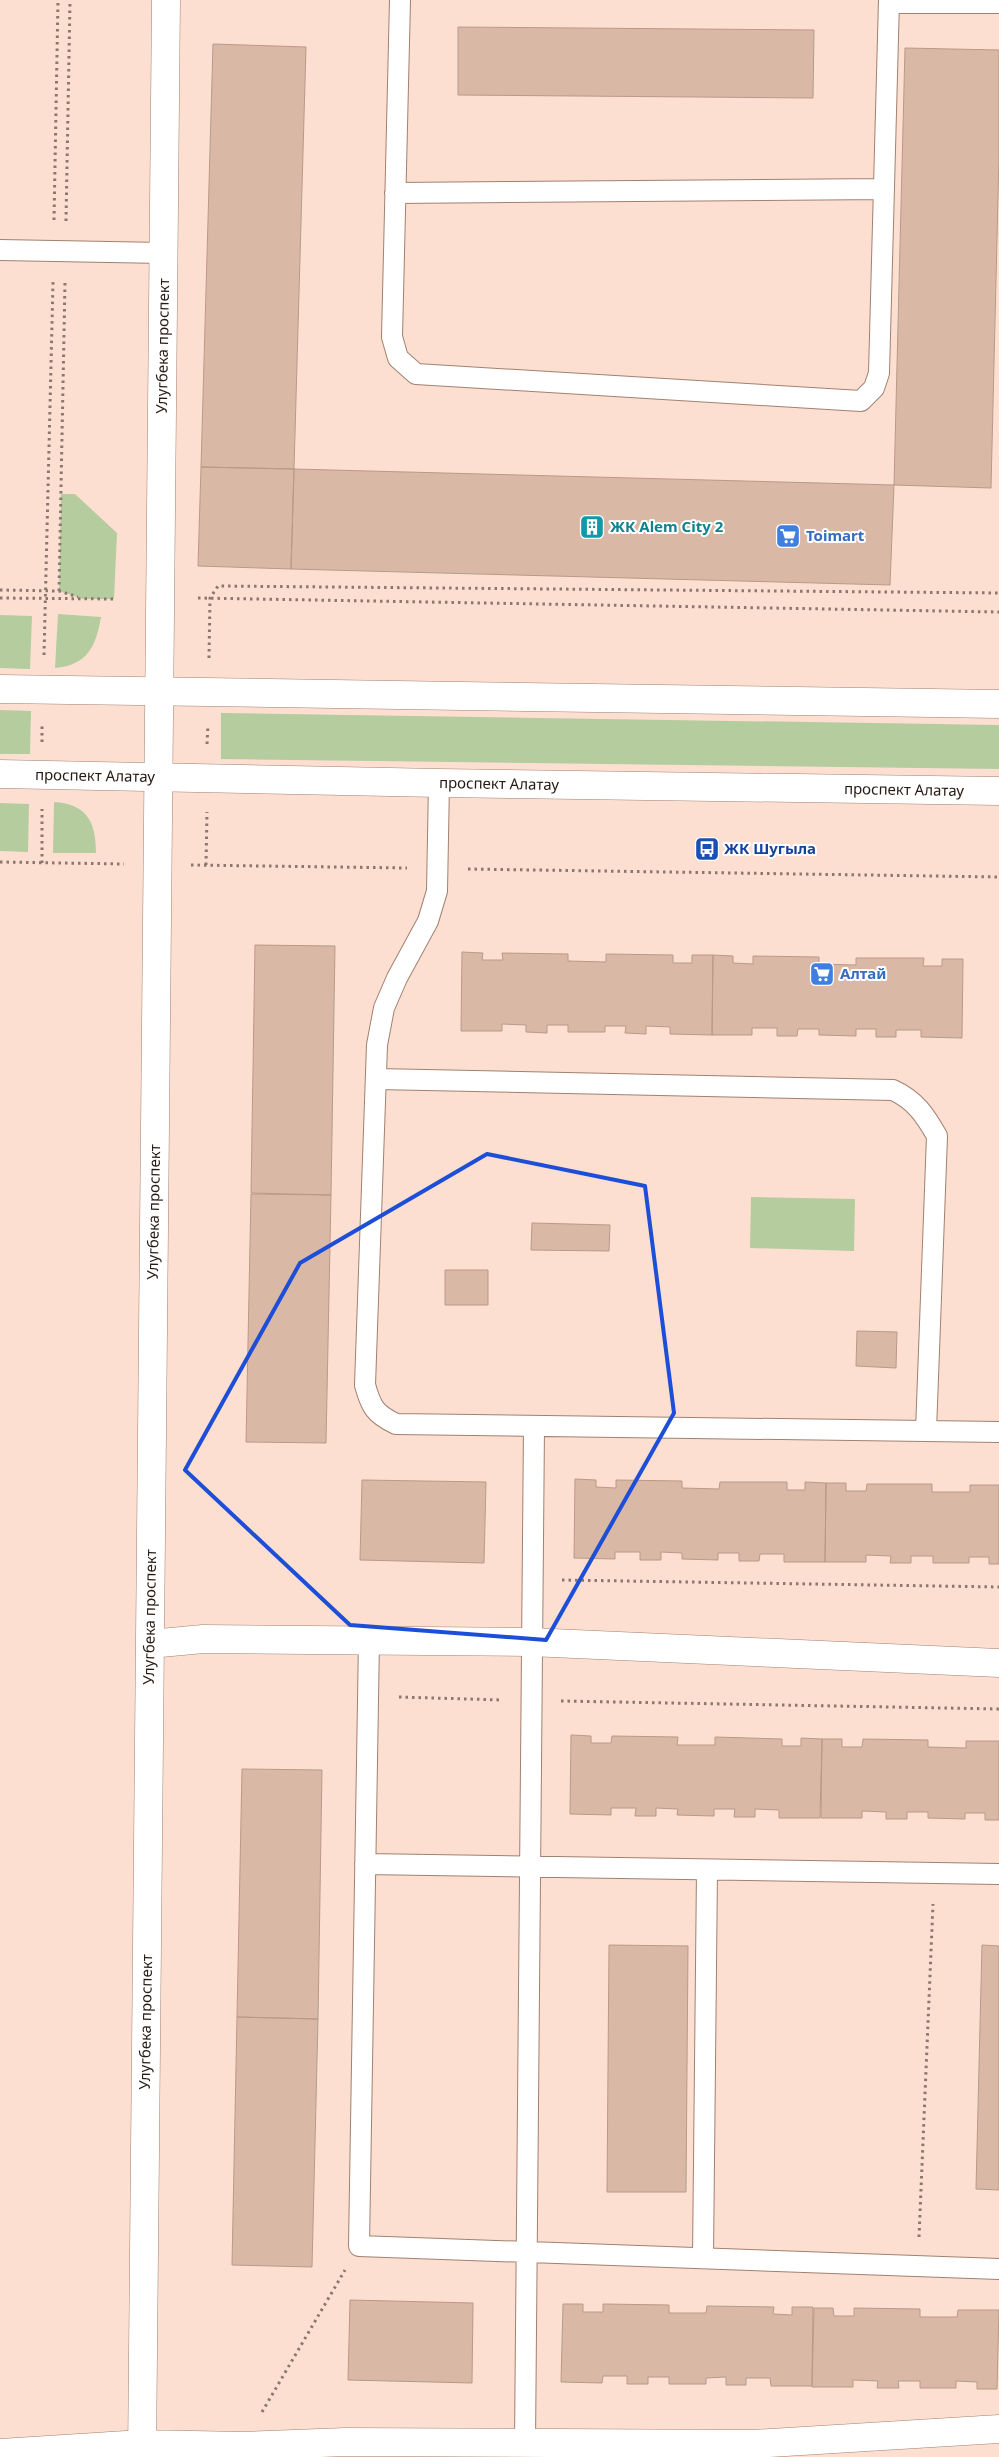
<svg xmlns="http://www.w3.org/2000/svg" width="999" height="2457" font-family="'Noto Sans',sans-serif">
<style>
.green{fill:#b5cc9e}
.building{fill:#dab8a6;stroke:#ba9988}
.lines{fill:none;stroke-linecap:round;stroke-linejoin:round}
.service-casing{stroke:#a18170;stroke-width:22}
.minor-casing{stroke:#a18170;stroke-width:29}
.secondary-casing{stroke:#a18170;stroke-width:29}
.path{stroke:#8b776d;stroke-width:3;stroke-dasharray:2.5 4;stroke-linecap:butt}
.service{stroke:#fff;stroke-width:20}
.minor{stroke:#fff;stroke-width:28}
.secondary{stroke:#fff;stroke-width:28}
.marked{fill:none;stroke:#1d4ed8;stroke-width:4;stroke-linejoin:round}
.labels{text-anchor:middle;stroke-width:4;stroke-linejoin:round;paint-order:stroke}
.street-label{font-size:15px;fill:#261a14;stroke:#fff}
.culture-label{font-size:15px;font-weight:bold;fill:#0d838f;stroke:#fff;text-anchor:start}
.shop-label{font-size:15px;font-weight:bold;fill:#366cbe;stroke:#fff;text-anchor:start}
.transit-label{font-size:15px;font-weight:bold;fill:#164399;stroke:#fff;text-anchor:start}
</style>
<rect width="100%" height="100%" fill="#fcdfd1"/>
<path class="green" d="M 61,494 L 75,494 L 117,533 L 114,599 L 83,599 L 59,591 Z
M 58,614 L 101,617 C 96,646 88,665 55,668 Z
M 0,615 L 32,616 L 30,669 L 0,668 Z
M 0,710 L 31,711 L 30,754 L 0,754 Z
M 221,713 L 999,725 L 999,769 L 221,759 Z
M 54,802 C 87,804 96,822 96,853 L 53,853 Z
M 0,803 L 29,804 L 28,852 L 0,851 Z
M 751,1197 L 855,1199 L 854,1251 L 750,1248 Z"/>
<path class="building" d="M 458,27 L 814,30 L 813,98 L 458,95 Z
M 213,44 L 306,47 L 294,469 L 201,467 Z
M 905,48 L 999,50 L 999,155 L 991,488 L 894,485 Z
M 201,467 L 294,469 L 291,569 L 198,566 Z
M 294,469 L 894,485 L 890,585 L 291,569 Z
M 255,945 L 335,946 L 331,1195 L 251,1193 Z
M 462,952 L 483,953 L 482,960 L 503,960 L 502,953 L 568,954 L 568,961 L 606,962 L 606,954 L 673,955 L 673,963 L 692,963 L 692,955 L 713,955 L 712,1035 L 670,1034 L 670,1027 L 646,1026 L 646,1034 L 625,1033 L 626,1026 L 605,1026 L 605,1032 L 568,1032 L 568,1025 L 547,1025 L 547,1033 L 526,1032 L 526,1025 L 502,1024 L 502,1031 L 461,1031 Z
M 713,955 L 733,956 L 733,963 L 753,964 L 753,956 L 819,957 L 819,964 L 856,965 L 856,958 L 924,958 L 923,966 L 942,966 L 942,959 L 963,959 L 962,1038 L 921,1037 L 921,1030 L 896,1030 L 896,1037 L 876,1037 L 876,1029 L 856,1029 L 856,1036 L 819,1035 L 819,1029 L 798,1029 L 797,1036 L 777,1036 L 777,1028 L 752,1028 L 752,1035 L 712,1035 Z
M 251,1194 L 331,1195 L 326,1443 L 246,1442 Z
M 532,1223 L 610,1225 L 609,1251 L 531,1250 Z
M 445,1270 L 488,1270 L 488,1305 L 445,1305 Z
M 857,1331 L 897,1332 L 896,1368 L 856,1366 Z
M 575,1479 L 596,1480 L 596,1487 L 616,1488 L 616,1480 L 682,1481 L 682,1488 L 719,1489 L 720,1482 L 787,1482 L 787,1490 L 805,1490 L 805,1482 L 826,1483 L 825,1562 L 784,1562 L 784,1554 L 760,1554 L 759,1561 L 739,1561 L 739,1553 L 718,1553 L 718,1560 L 682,1559 L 682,1553 L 661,1552 L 661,1560 L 640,1560 L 640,1552 L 615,1552 L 615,1559 L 574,1558 Z
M 362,1480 L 486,1482 L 484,1563 L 360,1560 Z
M 826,1483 L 846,1483 L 846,1491 L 866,1491 L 867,1484 L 932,1484 L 932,1492 L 970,1492 L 970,1485 L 999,1485 L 999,1564 L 989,1564 L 989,1557 L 969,1557 L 969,1563 L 933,1563 L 933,1556 L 911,1556 L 911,1563 L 890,1563 L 891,1556 L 866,1555 L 866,1562 L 825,1562 Z
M 571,1735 L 591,1736 L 591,1743 L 611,1743 L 612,1736 L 678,1737 L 677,1745 L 715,1745 L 715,1737 L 782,1739 L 782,1746 L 801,1746 L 801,1738 L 822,1739 L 820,1818 L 779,1818 L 779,1810 L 755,1809 L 755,1817 L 734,1817 L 735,1809 L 714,1809 L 714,1816 L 677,1815 L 678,1809 L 656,1808 L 656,1816 L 635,1816 L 636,1808 L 611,1808 L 611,1815 L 570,1814 Z
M 822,1739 L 842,1739 L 842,1747 L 862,1747 L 863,1739 L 928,1740 L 928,1747 L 966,1748 L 966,1741 L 999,1741 L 999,1820 L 985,1820 L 985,1813 L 965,1813 L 965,1819 L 928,1818 L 928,1812 L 907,1812 L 907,1819 L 886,1819 L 886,1812 L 862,1811 L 862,1818 L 821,1818 Z
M 242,1769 L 322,1770 L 318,2019 L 237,2017 Z
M 609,1945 L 688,1946 L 686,2192 L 607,2192 Z
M 982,1945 L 999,1946 L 999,2190 L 976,2189 Z
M 237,2017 L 318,2019 L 312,2267 L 232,2265 Z
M 350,2300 L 473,2303 L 472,2383 L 348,2380 Z
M 563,2304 L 583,2304 L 583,2312 L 603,2312 L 603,2304 L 669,2305 L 669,2313 L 706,2313 L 707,2306 L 774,2307 L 773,2314 L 792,2315 L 792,2307 L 813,2307 L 812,2386 L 771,2386 L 770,2378 L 746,2378 L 746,2385 L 726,2385 L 726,2377 L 706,2378 L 706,2384 L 669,2384 L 669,2377 L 648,2377 L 648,2384 L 627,2384 L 627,2376 L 603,2376 L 602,2383 L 561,2382 Z
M 814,2308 L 833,2308 L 834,2316 L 854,2316 L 854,2308 L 920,2309 L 920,2317 L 957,2317 L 958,2310 L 999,2310 L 997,2389 L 977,2389 L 977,2382 L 956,2381 L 956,2388 L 920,2388 L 920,2381 L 898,2381 L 899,2388 L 877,2388 L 878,2381 L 853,2380 L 853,2387 L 812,2387 Z"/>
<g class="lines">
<defs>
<path id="service" d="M 400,0 L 392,337 L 398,358 L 416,374 L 861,401 L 874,388 L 879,373 L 889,0
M 889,3 L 999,3
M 395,193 L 883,189
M 0,250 L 164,253
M 439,783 L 437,891 L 428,921 L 397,978 L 384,1008 L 377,1045 L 365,1385 C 371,1407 375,1414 396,1424 L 999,1432
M 377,1079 L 893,1090 C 915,1100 925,1115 937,1136 L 926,1431
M 369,1640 L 359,2246 L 999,2269
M 365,1864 L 999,1874
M 703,2258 L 707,1870
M 525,2443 L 534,1426"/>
<path id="minor" d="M 150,1644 L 203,1639 L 530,1642 L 999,1663
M 0,2453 L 142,2444 L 243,2446 L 346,2442 L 753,2444 L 999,2429
M 142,2457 L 166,0"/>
<path id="secondary" d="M 0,689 L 999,704
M 0,774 L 439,783 L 999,791"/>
</defs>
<use href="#service" class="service-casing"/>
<use href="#minor" class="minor-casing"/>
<use href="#secondary" class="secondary-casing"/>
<path class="path" d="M 54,220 L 58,0
M 66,221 L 70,0
M 0,590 L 59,591 L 78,597
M 59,591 L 65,282
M 0,598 L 114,599
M 198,598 L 999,612
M 44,655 L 53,282
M 209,658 L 210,598 L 218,586 L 999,593
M 42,742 L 42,723
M 207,744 L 208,725
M 0,862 L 124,864
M 42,863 L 42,809
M 191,865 L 407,868
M 206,865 L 207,812
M 468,869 L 999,877
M 562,1580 L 999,1587
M 399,1697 L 502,1700
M 561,1701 L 999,1709
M 919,2237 L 933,1904
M 262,2412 L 345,2270"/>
<use href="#service" class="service"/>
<use href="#minor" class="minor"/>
<use href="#secondary" class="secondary"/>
</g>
<path class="marked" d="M 487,1154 L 645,1186 L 674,1413 L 546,1640 L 350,1625 L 185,1470 L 300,1263 Z"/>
<defs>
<symbol id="building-square" viewBox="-11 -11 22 22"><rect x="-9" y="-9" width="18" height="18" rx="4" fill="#0f9aa8" stroke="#fff"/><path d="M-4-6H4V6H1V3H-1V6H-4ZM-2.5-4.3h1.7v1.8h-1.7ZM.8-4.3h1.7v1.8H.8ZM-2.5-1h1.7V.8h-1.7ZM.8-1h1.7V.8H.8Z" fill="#fff"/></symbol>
<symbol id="supermarket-square" viewBox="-11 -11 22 22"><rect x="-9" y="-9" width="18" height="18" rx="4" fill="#3f7fe0" stroke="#fff"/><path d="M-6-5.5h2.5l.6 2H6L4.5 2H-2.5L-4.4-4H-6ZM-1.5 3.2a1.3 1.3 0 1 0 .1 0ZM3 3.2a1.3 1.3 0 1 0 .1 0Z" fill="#fff"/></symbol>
<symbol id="bus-square" viewBox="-11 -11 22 22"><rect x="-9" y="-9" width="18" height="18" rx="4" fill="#1a4fb4" stroke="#fff"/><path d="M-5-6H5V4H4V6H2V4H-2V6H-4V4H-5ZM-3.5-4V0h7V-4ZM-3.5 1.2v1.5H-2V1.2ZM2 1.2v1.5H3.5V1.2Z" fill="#fff"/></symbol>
</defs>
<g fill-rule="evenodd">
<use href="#building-square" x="578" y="513" width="28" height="28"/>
<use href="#supermarket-square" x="774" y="522" width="28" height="28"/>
<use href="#bus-square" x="693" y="835" width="28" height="28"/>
<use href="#supermarket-square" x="808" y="960" width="28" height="28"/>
</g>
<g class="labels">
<g class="street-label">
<text transform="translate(163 346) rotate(-89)" y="5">Улугбека проспект</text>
<text transform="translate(95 776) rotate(1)" y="5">проспект Алатау</text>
<text transform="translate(499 784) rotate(1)" y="5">проспект Алатау</text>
<text transform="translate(904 790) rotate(1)" y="5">проспект Алатау</text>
<text transform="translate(154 1212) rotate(-89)" y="5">Улугбека проспект</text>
<text transform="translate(150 1617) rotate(-89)" y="5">Улугбека проспект</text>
<text transform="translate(146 2022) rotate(-89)" y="5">Улугбека проспект</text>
</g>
<g class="culture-label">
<text x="610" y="532">ЖК Alem City 2</text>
</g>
<g class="shop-label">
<text x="806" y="541">Toimart</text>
<text x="840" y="979">Алтай</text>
</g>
<g class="transit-label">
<text x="724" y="854">ЖК Шугыла</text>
</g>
</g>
</svg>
